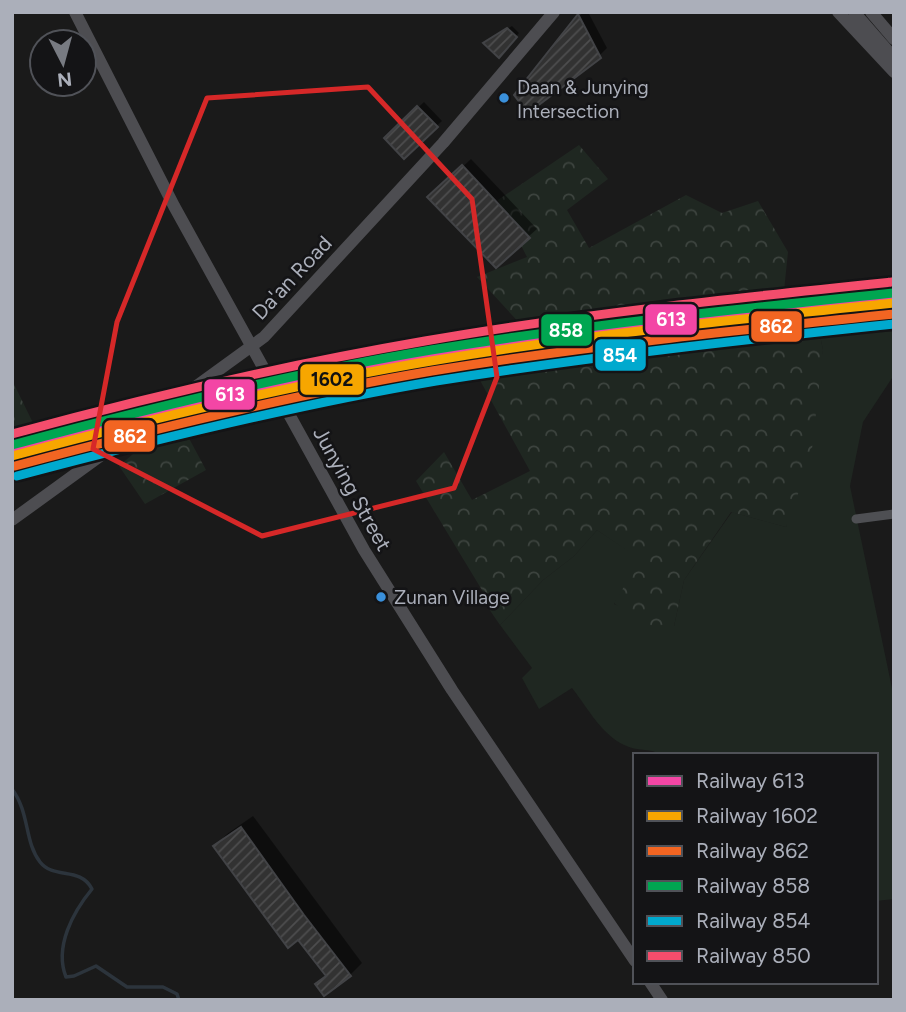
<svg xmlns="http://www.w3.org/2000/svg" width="906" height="1012" font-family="Figtree,sans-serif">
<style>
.grass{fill:#1f2721}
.forest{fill:url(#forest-crowns)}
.shadow{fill:#0007}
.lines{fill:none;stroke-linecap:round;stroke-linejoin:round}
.stream{stroke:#2c343c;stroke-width:3.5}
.building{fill:url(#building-hatch);stroke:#424346;stroke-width:2}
.street{stroke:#4e4f53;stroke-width:9}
.secondary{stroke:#4d4d51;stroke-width:12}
.rail-1-casing{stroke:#141416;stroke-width:14}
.rail-2-casing{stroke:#141416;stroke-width:14}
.rail-3-casing{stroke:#141416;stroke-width:14}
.rail-4-casing{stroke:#141416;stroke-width:14}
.rail-5-casing{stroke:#141416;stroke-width:14}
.rail-6-casing{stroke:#141416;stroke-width:14}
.rail-1{stroke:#f346a5;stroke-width:9}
.rail-2{stroke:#f7a600;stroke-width:9}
.rail-3{stroke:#f26522;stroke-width:9}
.rail-4{stroke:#00a651;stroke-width:9}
.rail-5{stroke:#00a9ce;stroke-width:9}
.rail-6{stroke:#f44d6c;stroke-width:9}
.marked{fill:none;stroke:#d62828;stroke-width:5;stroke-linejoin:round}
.bus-dot{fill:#3a90db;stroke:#141416;stroke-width:2.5}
.labels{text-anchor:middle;stroke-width:5;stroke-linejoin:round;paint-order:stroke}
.bus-label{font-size:19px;fill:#abafba;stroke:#141416;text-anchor:start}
.street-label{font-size:21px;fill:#abafba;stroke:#141416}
.line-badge{stroke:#141416;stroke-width:2.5}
.badge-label{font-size:19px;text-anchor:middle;font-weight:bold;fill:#fff}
.pale-badge-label{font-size:19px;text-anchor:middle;font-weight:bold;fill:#111}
</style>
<defs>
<pattern id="forest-crowns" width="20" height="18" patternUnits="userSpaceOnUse" patternTransform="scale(1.75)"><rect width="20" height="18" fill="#1f2721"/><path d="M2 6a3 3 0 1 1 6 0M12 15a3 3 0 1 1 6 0" fill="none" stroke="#3d443f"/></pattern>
<pattern id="building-hatch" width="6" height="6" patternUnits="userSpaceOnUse" patternTransform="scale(1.75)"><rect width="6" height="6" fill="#323232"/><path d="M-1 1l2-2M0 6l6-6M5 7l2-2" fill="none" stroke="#4d4d4e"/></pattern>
</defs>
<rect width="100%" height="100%" fill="#1a1a1a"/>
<path class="grass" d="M 894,331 L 894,375 L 863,422 L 850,486 L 894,698 L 894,899 L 876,901 L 876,755 L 661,755 C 651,748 639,751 629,747 C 603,738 588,708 572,688 L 539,709 L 522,678 L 532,668 L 500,625 L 543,580 L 574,556 L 597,530 L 629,551 L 634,572 L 614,604 L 674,626 L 684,580 L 732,512 L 786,527 L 823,350 L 820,336 Z"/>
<path class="forest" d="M 579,145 L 608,179 L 567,210 L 589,248 L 686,195 L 722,213 L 758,201 L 788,252 L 783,300 L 524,328 L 477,277 L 527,257 L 498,200 Z
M 894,293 L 894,320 L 679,338 L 402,379 L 410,353 L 554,328 Z
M 820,336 L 823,350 L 811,458 L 786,527 L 731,512 L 684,580 L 674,626 L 651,632 L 614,603 L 633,572 L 628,551 L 597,530 L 574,556 L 543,580 L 500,625 L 487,606 L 488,600 L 416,481 L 444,452 L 472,500 L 530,471 L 476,373 L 729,339 Z
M 252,378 L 274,407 L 233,415 L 216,394 Z
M 12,380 L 34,425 L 12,431 Z
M 128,417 C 95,449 55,454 12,467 L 12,447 Z
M 184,429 L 206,470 L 145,504 L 119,466 L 153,437 Z"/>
<path class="shadow" d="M 583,12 L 588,12 L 607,48 L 599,56 L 516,95 Z
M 512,26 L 519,33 L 499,56 L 489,40 Z
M 424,102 L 442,121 L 404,157 L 386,138 Z
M 471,159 L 537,229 L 496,265 L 430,197 Z
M 253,816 L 362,963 L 350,975 L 317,984 L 327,975 L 299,937 L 215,846 L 227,834 Z"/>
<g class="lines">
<path class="stream" d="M 12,789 C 30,813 24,841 40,862 C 54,880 80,866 92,889 C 73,912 54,947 66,977 L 74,976 L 96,966 L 127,987 L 163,987 L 177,994 L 179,1000"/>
</g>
<path class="building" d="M 578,14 L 601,58 L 528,113 L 514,95 Z
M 507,28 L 517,37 L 499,58 L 483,43 Z
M 417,106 L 438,127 L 404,159 L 384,138 Z
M 462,165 L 530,238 L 496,268 L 427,197 Z
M 241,827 L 304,915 L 351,976 L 324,996 L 315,984 L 326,976 L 298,940 L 288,948 L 213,846 Z"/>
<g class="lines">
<path class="street" d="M 856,519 L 894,514"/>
<path class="secondary" d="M 75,12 L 174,206 L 364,550 L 452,690 L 635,961
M 838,12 L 894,72
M 854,12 L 894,58
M 871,12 L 894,39
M 12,520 L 264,337 L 443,143 L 554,12
M 650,982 L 662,1000"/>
<defs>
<path id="rail-1" d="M 12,448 C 167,406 325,371 483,345 C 619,323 757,310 894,297"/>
<path id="rail-2" d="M 12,456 C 150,419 290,385 431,361 C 584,335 739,319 894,303"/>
<path id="rail-3" d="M 15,466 C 153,429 291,395 432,371 C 585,346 740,330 894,314"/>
<path id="rail-4" d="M 12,445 C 150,408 289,374 431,350 C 584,325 738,309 893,293"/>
<path id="rail-5" d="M 17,476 C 156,439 295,405 436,381 C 588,357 741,340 894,324"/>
<path id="rail-6" d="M 12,434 C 148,397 286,365 425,341 C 579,314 736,298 892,282"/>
</defs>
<use href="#rail-1" class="rail-1-casing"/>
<use href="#rail-2" class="rail-2-casing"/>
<use href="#rail-3" class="rail-3-casing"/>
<use href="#rail-4" class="rail-4-casing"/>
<use href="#rail-5" class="rail-5-casing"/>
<use href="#rail-6" class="rail-6-casing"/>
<use href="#rail-1" class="rail-1"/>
<use href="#rail-2" class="rail-2"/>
<use href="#rail-3" class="rail-3"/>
<use href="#rail-4" class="rail-4"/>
<use href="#rail-5" class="rail-5"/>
<use href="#rail-6" class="rail-6"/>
</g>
<path class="marked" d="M 368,87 L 472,199 L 497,377 L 454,488 L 262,536 L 93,449 L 117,322 L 207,98 Z"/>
<g class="bus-dot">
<circle cx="504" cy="98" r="6"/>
<circle cx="381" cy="597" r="6"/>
</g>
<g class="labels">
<g class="bus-label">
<text x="517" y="94">Daan &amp; Junying<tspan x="517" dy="24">Intersection</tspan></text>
<text x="394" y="604">Zunan Village</text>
</g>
<g class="street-label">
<text transform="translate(292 278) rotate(-47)" y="7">Da'an Road</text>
<text transform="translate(352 489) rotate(61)" y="7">Junying Street</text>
</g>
</g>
<g class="line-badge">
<rect x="644" y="303" width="54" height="33" rx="7" fill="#f346a5"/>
<rect x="750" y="310" width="53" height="33" rx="7" fill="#f26522"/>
<rect x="540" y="313" width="53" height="34" rx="7" fill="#00a651"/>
<rect x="594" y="338" width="53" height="34" rx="7" fill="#00a9ce"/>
<rect x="299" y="363" width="66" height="33" rx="7" fill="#f7a600"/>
<rect x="203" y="378" width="53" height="33" rx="7" fill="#f346a5"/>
<rect x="103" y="419" width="53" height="34" rx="7" fill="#f26522"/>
</g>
<g class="badge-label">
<text x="671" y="326">613</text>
<text x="776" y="333">862</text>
<text x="566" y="337">858</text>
<text x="620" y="362">854</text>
<text x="230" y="401">613</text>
<text x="130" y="443">862</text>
</g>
<g class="pale-badge-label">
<text x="332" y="386">1602</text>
</g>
<rect width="906" height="1012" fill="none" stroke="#abafba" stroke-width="28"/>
<rect x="633" y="753" width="245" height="231" fill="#141416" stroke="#505258" stroke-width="2"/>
<rect x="647" y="776" width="35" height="10" fill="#f346a5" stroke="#505258" stroke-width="2"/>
<text x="696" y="788" font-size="21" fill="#abafba">Railway 613</text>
<rect x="647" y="811" width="35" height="10" fill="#f7a600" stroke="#505258" stroke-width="2"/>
<text x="696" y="823" font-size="21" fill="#abafba">Railway 1602</text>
<rect x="647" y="846" width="35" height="10" fill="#f26522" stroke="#505258" stroke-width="2"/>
<text x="696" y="858" font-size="21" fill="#abafba">Railway 862</text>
<rect x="647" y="881" width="35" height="10" fill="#00a651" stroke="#505258" stroke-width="2"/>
<text x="696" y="893" font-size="21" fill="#abafba">Railway 858</text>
<rect x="647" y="916" width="35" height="10" fill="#00a9ce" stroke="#505258" stroke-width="2"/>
<text x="696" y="928" font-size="21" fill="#abafba">Railway 854</text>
<rect x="647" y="951" width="35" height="10" fill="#f44d6c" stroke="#505258" stroke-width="2"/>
<text x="696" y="963" font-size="21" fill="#abafba">Railway 850</text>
<g transform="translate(63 63) rotate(174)"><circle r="33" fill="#141416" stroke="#505258" stroke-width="2"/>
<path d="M0-5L12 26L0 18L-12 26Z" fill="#787b82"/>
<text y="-10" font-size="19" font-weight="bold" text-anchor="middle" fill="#abafba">N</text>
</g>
</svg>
